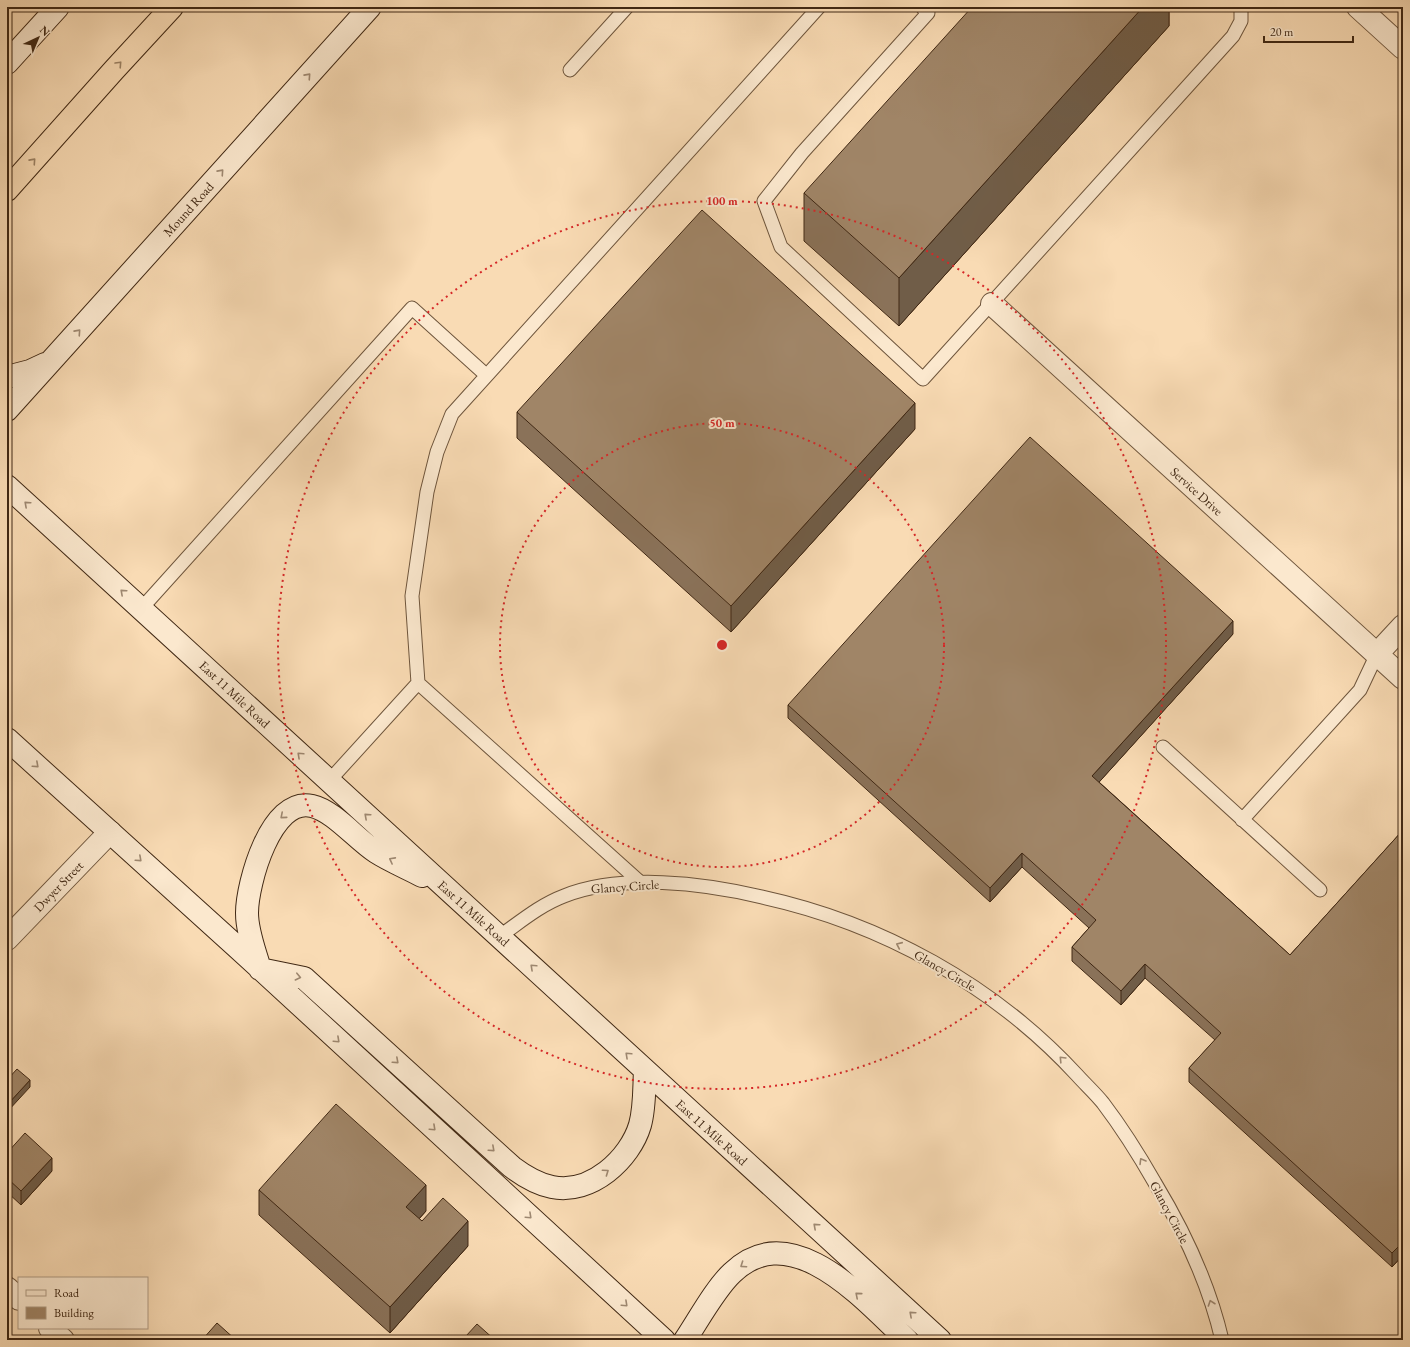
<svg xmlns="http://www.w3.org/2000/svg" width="1410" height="1347" font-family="'EB Garamond',serif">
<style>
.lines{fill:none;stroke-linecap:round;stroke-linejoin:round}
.service-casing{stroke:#6e553c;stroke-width:15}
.minor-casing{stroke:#6e553c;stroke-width:24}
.secondary-casing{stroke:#402814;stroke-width:24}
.motorway-casing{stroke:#402814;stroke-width:24}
.service{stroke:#fbe8ce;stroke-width:13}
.minor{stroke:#fbe8ce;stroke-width:22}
.secondary{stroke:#fbe8ce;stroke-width:22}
.motorway{stroke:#f9dbb4;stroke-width:22}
.wall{fill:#8a7259;stroke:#402814}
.shaded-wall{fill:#705d48;stroke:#402814}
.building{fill:#a08567;stroke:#402814}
.oneway{stroke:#9c8264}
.oneway2{stroke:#9e8871}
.ring{fill:none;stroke:#d62828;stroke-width:2;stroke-dasharray:2 4}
.labels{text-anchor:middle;stroke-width:4;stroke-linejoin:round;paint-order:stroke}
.street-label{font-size:13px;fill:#402814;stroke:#fbe8ce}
.centre{fill:#d62828;stroke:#fbe8ce;stroke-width:2}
.ring-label{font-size:12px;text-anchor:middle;font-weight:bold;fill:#d62828;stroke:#fbe8ce;stroke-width:4;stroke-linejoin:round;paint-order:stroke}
</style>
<rect width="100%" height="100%" fill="#f9dbb4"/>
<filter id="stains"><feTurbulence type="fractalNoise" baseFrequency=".005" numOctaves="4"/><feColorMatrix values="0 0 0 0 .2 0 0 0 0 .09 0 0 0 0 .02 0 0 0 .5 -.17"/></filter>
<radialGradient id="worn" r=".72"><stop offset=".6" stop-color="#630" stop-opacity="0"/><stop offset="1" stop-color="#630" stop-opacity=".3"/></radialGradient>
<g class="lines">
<defs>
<path id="service" d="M 922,7 L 928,13 L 802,153 L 764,201 L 781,247 L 923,379 L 1233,36 L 1241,21 L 1241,7
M 570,70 L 627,7
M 141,609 L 412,308 L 486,375
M 1163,747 L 1320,890
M 329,781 L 418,683
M 1242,820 L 1360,690 L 1377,654
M 641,883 L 418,683 L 412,596 L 427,492 L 437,452 L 452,414 L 819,7
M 500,936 C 520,922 540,905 564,896 C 622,873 703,883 762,897 C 881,923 994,985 1077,1075 C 1085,1084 1095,1093 1103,1103 C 1122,1128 1139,1155 1155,1183 C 1184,1231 1209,1284 1222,1340"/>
<path id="minor" d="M 1358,7 L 1403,48
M 992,304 L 1403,678
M 1377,654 L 1403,626
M 7,939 L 110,832
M 7,1288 L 19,1299
M 50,1328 L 63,1340"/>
<path id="secondary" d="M 7,63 L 58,7
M 7,377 L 30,371 L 45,364
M 7,410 L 370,7
M 7,486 L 940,1340
M 7,739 L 238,948 L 664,1340
M 422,876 C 407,868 390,861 376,852 C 356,839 334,811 312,806 C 271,796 247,884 247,913 C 247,932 255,951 260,969 L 304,978 L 512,1167 C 524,1176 537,1184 552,1187 C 591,1195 630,1159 640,1125 C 645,1107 644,1088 645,1070
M 685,1340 C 699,1319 715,1289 732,1273 C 792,1215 865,1301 907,1340"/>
<path id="motorway" d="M 7,190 L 114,70 L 172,7"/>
</defs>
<use href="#service" class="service-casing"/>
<use href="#minor" class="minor-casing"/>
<use href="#secondary" class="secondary-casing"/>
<use href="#motorway" class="motorway-casing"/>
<use href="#service" class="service"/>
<use href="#minor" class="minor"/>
<use href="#secondary" class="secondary"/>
<use href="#motorway" class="motorway"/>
</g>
<path class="wall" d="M 1169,7 L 1169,26 L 899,326 L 804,241 L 804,193 Z
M 517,412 L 915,429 L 731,632 L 517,438 Z
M 1233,634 L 1099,782 L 1290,955 L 1403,830 L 1403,1255 L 1392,1267 L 1189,1082 L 1189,1068 L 1215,1040 L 1145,978 L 1121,1005 L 1072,961 L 1072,947 L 1089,928 L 1022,867 L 990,902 L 788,718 L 788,705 Z
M 7,1153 L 52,1171 L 21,1205 L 7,1192 Z
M 259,1190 L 426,1211 L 419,1219 L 422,1221 L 468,1246 L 390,1333 L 259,1215 Z
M 466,1336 L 495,1340 L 466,1340 Z"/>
<path class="shaded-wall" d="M 1143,7 L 1169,7 L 1169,26 L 899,326 L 899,278 Z
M 915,403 L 915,429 L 731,632 L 731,606 Z
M 1233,621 L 1233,634 L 1092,790 L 1092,776 Z
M 1022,853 L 1022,867 L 990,902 L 990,888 Z
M 1145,964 L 1145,978 L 1121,1005 L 1121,991 Z
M 30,1080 L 30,1087 L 7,1112 L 7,1105 Z
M 52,1158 L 52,1171 L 21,1205 L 21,1191 Z
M 426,1185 L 426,1211 L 406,1233 L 406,1207 Z
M 468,1221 L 468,1246 L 390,1333 L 390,1307 Z
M 1403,1242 L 1403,1255 L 1392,1267 L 1392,1253 Z"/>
<path class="building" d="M 972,7 L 1143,7 L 899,278 L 804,193 Z
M 702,210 L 915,403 L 731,606 L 517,412 Z
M 1030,437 L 1233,621 L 1092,776 L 1290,955 L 1403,830 L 1403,1242 L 1392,1253 L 1189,1068 L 1221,1033 L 1145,964 L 1121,991 L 1072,947 L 1096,920 L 1022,853 L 990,888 L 788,705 Z
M 17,1069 L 30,1080 L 7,1105 L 7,1080 Z
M 336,1104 L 426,1185 L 406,1207 L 422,1221 L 443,1198 L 468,1221 L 390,1307 L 259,1190 Z
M 25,1133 L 52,1158 L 21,1191 L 7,1178 L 7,1153 Z
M 217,1323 L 236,1340 L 202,1340 Z
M 477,1324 L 495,1340 L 470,1340 L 466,1336 Z"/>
<defs><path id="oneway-chevron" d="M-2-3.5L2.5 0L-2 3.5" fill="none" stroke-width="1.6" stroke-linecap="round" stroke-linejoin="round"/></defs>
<g class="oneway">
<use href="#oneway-chevron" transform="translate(119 64) rotate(-47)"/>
<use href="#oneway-chevron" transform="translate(33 161) rotate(-48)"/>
</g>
<g class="oneway2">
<use href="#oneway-chevron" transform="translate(308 76) rotate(-48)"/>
<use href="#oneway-chevron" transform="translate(221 172) rotate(-48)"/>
<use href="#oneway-chevron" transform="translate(78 332) rotate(-48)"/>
<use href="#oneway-chevron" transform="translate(27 504) rotate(-138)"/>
<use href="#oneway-chevron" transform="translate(123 592) rotate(-138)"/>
<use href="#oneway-chevron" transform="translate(300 755) rotate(-137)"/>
<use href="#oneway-chevron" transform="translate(36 765) rotate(42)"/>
<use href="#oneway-chevron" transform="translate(283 816) rotate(139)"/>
<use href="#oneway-chevron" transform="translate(367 816) rotate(-138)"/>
<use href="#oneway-chevron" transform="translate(139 859) rotate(42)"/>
<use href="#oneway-chevron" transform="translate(392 860) rotate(-152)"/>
<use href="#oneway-chevron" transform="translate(899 945) rotate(-156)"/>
<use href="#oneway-chevron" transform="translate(533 967) rotate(-137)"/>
<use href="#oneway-chevron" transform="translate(298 977) rotate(13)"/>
<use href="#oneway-chevron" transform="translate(337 1040) rotate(43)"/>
<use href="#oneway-chevron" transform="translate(628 1055) rotate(-137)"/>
<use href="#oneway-chevron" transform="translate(1062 1059) rotate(-134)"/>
<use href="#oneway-chevron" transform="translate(396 1061) rotate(42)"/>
<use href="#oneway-chevron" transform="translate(433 1128) rotate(43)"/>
<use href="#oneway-chevron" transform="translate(492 1149) rotate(42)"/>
<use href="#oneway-chevron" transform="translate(1142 1161) rotate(-121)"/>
<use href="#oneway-chevron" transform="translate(606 1172) rotate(-35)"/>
<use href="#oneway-chevron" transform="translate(529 1216) rotate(43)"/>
<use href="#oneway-chevron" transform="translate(816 1226) rotate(-138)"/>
<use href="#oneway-chevron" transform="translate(743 1265) rotate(146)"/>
<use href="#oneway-chevron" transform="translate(858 1295) rotate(-139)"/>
<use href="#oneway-chevron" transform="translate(1211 1303) rotate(-109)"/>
<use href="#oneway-chevron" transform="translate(625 1304) rotate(43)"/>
<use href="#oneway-chevron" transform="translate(912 1314) rotate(-138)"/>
</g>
<g class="ring">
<circle cx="722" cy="645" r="222"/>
<circle cx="722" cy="645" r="444"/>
</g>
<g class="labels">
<g class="street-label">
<text transform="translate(188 209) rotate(-48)" y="5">Mound Road</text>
<text transform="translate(1197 491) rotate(42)" y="5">Service Drive</text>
<text transform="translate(235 694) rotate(43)" y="5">East 11 Mile Road</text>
<text transform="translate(58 886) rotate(-46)" y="5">Dwyer Street</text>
<text transform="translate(625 886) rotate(-4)" y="5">Glancy Circle</text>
<text transform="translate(474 913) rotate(42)" y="5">East 11 Mile Road</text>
<text transform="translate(945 970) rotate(30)" y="5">Glancy Circle</text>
<text transform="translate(712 1132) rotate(42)" y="5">East 11 Mile Road</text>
<text transform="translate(1170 1212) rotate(62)" y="5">Glancy Circle</text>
</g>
</g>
<circle cx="722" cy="645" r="6" class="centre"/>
<g class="ring-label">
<text x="722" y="205">100 m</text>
<text x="722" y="427">50 m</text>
</g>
<rect width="1410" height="1347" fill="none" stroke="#f9dbb4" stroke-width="24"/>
<rect x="8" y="8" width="1394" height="1331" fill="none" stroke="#402814" stroke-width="2"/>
<rect x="12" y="12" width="1386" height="1323" fill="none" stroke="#402814"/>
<rect x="18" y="1277" width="130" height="52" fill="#fbe8ce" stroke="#b09b84"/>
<rect x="26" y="1290" width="20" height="6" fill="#fbe8ce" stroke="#b09b84"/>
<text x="54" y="1297" font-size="12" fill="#402814">Road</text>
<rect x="26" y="1307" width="20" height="12" fill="#a08567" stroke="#b09b84"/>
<text x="54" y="1317" font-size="12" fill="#402814">Building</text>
<g transform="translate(38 38) rotate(44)" stroke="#fbe8ce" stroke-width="3" paint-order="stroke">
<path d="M0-3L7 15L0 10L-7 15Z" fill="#402814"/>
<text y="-6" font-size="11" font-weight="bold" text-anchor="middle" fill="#402814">N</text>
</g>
<path d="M1264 36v6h89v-6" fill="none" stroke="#402814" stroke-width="2"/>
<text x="1270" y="36" font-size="12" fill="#402814" stroke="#fbe8ce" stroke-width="3" paint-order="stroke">20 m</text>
<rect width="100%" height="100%" filter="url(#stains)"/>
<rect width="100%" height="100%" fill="url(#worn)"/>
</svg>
